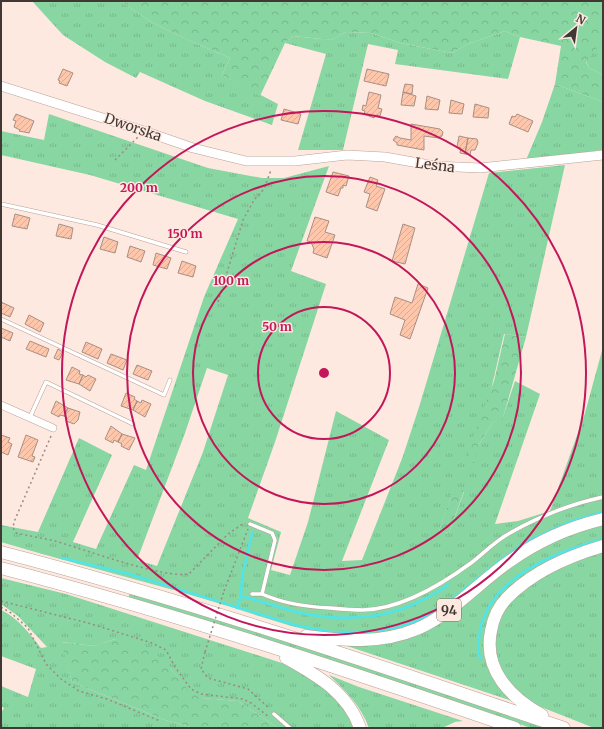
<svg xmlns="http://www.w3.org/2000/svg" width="604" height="729" font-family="Merriweather,serif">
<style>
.grass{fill:url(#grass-tufts);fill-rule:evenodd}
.forest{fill:url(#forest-crowns)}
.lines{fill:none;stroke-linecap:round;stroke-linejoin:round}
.stream{stroke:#50e4eb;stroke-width:2.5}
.building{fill:url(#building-hatch);stroke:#a79085}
.service-casing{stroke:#baa297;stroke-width:4.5}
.minor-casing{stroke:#baa297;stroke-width:8}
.tertiary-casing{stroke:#baa297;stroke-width:10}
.trunk-casing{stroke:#baa297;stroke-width:13}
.path{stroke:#9a8a84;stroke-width:1.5;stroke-dasharray:2 3;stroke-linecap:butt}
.service{stroke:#fff;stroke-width:3.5}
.minor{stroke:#fff;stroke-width:7}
.tertiary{stroke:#fff;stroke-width:9}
.trunk{stroke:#fff;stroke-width:12}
.path-bridge{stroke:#9a8a84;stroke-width:1.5;stroke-dasharray:2 3;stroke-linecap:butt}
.ring{fill:none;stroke:#c2185b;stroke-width:2}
.labels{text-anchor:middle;stroke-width:3;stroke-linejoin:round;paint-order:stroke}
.shield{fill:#fee9e0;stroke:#7a6d67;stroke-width:1}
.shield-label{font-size:13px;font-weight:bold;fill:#423833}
.street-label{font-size:14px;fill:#423833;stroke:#fee9e0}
.centre{fill:#c2185b;stroke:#fee9e0;stroke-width:2}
.ring-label{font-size:12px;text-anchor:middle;font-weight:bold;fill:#c2185b;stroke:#fee9e0;stroke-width:3;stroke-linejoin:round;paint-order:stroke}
</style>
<defs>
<pattern id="grass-tufts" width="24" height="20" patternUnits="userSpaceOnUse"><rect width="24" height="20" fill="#88d6a2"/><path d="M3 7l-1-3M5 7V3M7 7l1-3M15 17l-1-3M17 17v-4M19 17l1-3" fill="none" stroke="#77b88c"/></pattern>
<pattern id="forest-crowns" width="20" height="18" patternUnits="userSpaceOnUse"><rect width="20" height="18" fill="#88d6a2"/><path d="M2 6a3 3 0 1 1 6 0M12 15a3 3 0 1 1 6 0" fill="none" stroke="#77b88c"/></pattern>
<pattern id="building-hatch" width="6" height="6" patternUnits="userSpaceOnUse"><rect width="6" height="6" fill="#fec6ab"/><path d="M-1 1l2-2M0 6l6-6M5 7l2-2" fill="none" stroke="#dbab94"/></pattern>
</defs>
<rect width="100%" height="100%" fill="#fee9e0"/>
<path class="grass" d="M 32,1 L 122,1 C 152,27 194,42 230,58 L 222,75 L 278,104 L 272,125 L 205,101 L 140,72 L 136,78 L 105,62 L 63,35 Z
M 505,31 L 520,37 L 508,79 L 395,64 L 398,50 L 368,44 L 343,150 L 298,150 L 326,54 L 285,43 L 293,36 L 331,40 L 346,32 L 371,33 L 400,43 L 452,53 L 468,44 Z
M 603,39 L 603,75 L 589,68 L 586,61 Z
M 555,84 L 603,102 L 603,150 L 526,160 L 542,122 Z
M 49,114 L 208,168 L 262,178 L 284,178 L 329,166 L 291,271 L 326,284 L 275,442 L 248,518 L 281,532 L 271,570 L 290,575 L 308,522 L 336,411 L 389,440 L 342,561 L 362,560 L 403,456 L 420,404 L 489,173 L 565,165 L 526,337 L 504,334 L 474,463 L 478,446 L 493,422 L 502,420 L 515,381 L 540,394 L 495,524 L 518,521 L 550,511 L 585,413 L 603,347 L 603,513 L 593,515 L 416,624 C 396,630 375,636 354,636 C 312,635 272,620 234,608 C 158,584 78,565 1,542 L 1,525 L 38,532 L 79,438 L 112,455 L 73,542 L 96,549 L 134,465 L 146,470 L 204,297 L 238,219 L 90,175 L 1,155 L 1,131 L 44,140 ZM 207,368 L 228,375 L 203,452 L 157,566 L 137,560 L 185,433 ZM 454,489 L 464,492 L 449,533 L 439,531 Z
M 603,523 L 603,542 C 558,561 495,575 485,631 C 479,662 493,679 512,701 L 344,645 L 394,640 L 551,542 Z
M 603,550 L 603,728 L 594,728 L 536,705 L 510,686 L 495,659 L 495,631 L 507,603 L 544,575 Z
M 1,578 L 66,594 L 285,664 L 318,682 L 343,706 L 355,728 L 278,728 L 238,701 L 201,698 L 189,692 L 171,669 L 115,639 L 94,646 L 62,642 L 72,682 L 165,720 L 194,728 L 1,728 L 1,713 L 4,708 L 1,706 L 1,686 L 28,697 L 36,669 L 1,656 L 1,610 C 18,618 30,634 41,648 L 47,647 L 18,616 L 1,604 Z
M 130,593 L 283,640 L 548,728 L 531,728 L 354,668 L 128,598 Z
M 329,675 L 359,687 L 463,721 L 455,722 L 442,728 L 369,728 C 361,706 346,691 329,675 Z"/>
<path class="forest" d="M 122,1 L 603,1 L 603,40 L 586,62 L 589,68 L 603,75 L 603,102 L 555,84 L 561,46 L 520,37 L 505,31 L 468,44 L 452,53 L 400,43 L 371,33 L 346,32 L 331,40 L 293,36 L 285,43 L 260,96 L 222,75 L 230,58 C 194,42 152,27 122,1 Z
M 505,334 L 526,337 L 502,421 L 493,422 L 478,446 L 474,463 L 464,460 L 494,381 Z
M 454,488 L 464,491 L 449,533 L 439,531 Z
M 115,639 L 155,653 L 171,669 L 190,692 L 202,698 L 238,701 L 278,728 L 194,728 L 165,720 L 72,682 L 61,642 L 94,646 Z"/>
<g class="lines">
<path class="stream" d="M 62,558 L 129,574 L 295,625 L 331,632 L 364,632 L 396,628 L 417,621 L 445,605 L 502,559 L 528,541 L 572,521 L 603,512
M 241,596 L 242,577 L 252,533
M 237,608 L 241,596 C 261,601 280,608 300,613 C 355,624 404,617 449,584
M 480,658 C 477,649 479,639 480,630 C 492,576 556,552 603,539"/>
</g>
<path class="building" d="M 63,69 L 73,73 L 67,86 L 59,83 L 60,81 L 58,80 Z
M 367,69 L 389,74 L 386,86 L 364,81 Z
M 405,84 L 413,85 L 412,94 L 403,92 Z
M 369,92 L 381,95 L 378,108 L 382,109 L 380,116 L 376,115 L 374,118 L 364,114 L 365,111 L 362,110 L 363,105 L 366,106 Z
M 403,92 L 416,96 L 414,106 L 401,105 Z
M 427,96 L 440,100 L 438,110 L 425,109 Z
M 451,100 L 464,104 L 462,114 L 449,113 Z
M 475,104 L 489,108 L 488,118 L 473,117 Z
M 284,109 L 301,114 L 298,124 L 281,120 Z
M 16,114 L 34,121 L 29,133 L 19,131 L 20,130 L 14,127 L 16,121 L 13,120 Z
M 517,114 L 533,121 L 528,132 L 509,124 L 512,116 L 515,117 Z
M 411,124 L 440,129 L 443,132 L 442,136 L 439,138 L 424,136 L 424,150 L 397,145 L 397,143 L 393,140 L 396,136 L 400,138 L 411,140 Z
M 459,136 L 468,138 L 465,154 L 460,153 L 461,148 L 457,147 Z
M 468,138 L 477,139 L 478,143 L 475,150 L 471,150 L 470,155 L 465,154 Z
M 333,172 L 349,176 L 346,186 L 343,185 L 343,188 L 341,188 L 338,196 L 326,192 Z
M 370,177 L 378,180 L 376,186 L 385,189 L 377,211 L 366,207 L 370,194 L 364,192 Z
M 15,214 L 30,218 L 27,229 L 12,226 Z
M 315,217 L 329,221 L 325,232 L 335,235 L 327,258 L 313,253 L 314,249 L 311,242 L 307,241 Z
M 59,224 L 73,228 L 71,239 L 56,236 Z
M 403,224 L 415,228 L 405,264 L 392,261 Z
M 104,237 L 118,242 L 115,253 L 100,249 Z
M 130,246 L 145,251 L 141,262 L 127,257 Z
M 156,253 L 171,258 L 167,269 L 153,265 Z
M 182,261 L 196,266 L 193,277 L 178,273 Z
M 418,284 L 428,288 L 410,339 L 400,335 L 405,320 L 390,314 L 395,297 L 412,303 Z
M 1,302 L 14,308 L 10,317 L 1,313 Z
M 29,315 L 44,323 L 40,332 L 25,324 Z
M 1,328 L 13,333 L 10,341 L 1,337 Z
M 30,341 L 49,349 L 46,357 L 26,349 Z
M 86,342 L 102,349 L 98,359 L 82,352 Z
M 58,349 L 63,352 L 59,360 L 54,358 Z
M 111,354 L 127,360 L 123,370 L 107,363 Z
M 137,365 L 152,371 L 148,380 L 133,374 Z
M 72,367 L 80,371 L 79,374 L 83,375 L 79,384 L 66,380 Z
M 83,375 L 86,377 L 88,375 L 96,379 L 90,391 L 79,384 Z
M 126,393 L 135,397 L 134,399 L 137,401 L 133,410 L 121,406 Z
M 142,400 L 151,404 L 145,417 L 133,410 L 137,401 L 141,403 Z
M 56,401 L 68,408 L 64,416 L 60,415 L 59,417 L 51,413 Z
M 68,408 L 80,412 L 78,420 L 74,424 L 66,421 L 67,418 L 64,416 Z
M 111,426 L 122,434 L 118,442 L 114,440 L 113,443 L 105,439 Z
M 122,434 L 135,438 L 129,450 L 121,446 L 122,444 L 118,442 Z
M 1,435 L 10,438 L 8,442 L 12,444 L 8,455 L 1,452 Z
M 26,435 L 38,440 L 32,456 L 35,457 L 33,462 L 18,457 Z"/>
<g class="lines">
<defs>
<path id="service" d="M 1,204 L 97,225 L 186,252
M 1,319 L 164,395 L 170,380
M 30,417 L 46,382 L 133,424
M 250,524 L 272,533 L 275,540 L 262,594 C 282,603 307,607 330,608 C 341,609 352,610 363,610 C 402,609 441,585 471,563 C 484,553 495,541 510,533 C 538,517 571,504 603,497
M 252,594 L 262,594
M 274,714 L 290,728"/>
<path id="minor" d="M 1,405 L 53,428"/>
<path id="tertiary" d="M 1,86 L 144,131 L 193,148 L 246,161 L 295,161 L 347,155 L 385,157 L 435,166 L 480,168 L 603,155"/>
<path id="trunk" d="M 1,552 C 191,601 378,665 564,728
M 1,568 C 174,613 345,670 515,728
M 306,636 C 344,641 381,644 417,629 C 453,613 478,583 510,561 C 538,541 570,527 603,519
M 286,658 C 317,675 348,693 360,728
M 542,715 C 511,698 483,670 491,631 C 493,619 498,607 507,598 C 532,572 569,556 603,546"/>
</defs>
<use href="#service" class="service-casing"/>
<use href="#minor" class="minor-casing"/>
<use href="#tertiary" class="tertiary-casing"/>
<use href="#trunk" class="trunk-casing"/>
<path class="path" d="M 115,160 L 138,137
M 218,302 L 243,220 L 254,200 L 264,189 L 271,170
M 51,436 L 14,522 L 13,528 L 16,533 C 29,536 42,538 55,541 C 83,549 165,579 189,574 L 228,534 L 244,523
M 224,591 L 248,529
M 1,601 L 88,623 L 152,643 L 166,650 L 175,667 L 191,689 L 201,694 L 243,699 L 251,703 L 268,716
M 1,607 L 11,613 L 28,628 L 46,664 L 61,679 L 79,691 L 107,699 L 160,721
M 205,652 L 201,669 L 208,678 L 248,689 L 270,709"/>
<use href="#service" class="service"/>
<use href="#minor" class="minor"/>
<use href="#tertiary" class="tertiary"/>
<use href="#trunk" class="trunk"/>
<path class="path-bridge" d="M 205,652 L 224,591"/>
</g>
<g class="ring">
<circle cx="324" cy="373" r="66"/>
<circle cx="324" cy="373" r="131"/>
<circle cx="324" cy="373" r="197"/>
<circle cx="324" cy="373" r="262"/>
</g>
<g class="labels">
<rect class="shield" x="437" y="599" width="24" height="22" rx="3"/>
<g class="shield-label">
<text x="449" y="615">94</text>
</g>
<g class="street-label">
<text transform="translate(133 127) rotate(19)" y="5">Dworska</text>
<text transform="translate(435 165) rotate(7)" y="5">Leśna</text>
</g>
</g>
<circle cx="324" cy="373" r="6" class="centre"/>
<g class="ring-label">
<text x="139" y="192">200 m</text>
<text x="185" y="238">150 m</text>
<text x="231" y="285">100 m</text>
<text x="277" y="331">50 m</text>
</g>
<rect width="604" height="729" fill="none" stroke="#423833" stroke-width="4"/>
<g transform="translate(576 28) rotate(29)" stroke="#fee9e0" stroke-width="3" paint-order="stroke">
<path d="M0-3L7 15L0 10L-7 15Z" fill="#423833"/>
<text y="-6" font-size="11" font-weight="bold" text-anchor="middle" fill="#423833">N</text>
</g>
</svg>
